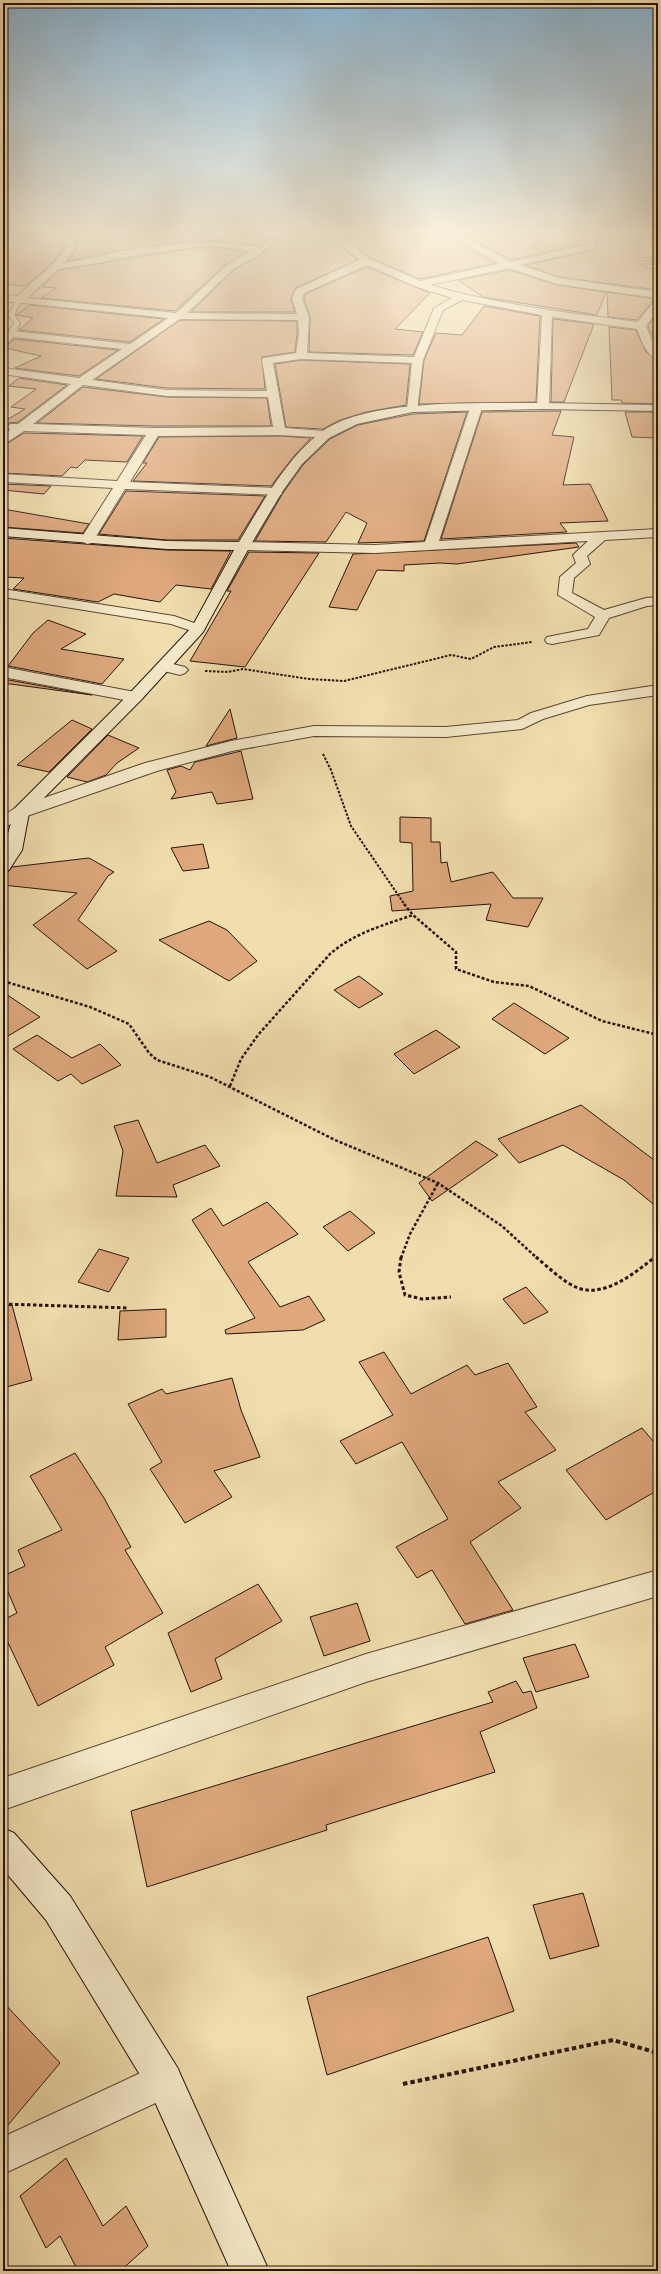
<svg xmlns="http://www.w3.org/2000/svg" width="661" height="2274" font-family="Alegreya,serif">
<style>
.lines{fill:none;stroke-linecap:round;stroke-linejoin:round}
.stream{stroke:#6f7772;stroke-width:4.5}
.building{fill:#dfa87d;stroke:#26140d}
.lane-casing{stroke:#594635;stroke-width:2}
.street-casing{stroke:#594635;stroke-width:2}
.secondary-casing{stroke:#26140d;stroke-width:2}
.path-far3{stroke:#26140d;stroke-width:2;stroke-dasharray:2.5 1.5;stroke-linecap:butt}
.path-far2{stroke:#26140d;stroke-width:2.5;stroke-dasharray:3 2;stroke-linecap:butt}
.path-far1{stroke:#26140d;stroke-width:3;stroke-dasharray:3.5 2.5;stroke-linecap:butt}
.path{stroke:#26140d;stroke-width:4;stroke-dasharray:4.5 3;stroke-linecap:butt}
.lane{fill:#f6eaca;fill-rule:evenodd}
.street{fill:#f6eaca;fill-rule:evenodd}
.secondary{fill:#f6eaca;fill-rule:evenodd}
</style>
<rect width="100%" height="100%" fill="#f1deae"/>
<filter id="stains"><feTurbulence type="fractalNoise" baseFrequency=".005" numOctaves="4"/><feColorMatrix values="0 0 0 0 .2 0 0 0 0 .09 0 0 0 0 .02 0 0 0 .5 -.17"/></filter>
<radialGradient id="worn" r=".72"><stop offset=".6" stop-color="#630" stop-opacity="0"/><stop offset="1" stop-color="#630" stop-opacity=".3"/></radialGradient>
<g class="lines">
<path class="stream" d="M 337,247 L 364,261"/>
</g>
<path class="building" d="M 3,234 L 44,234 L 64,245 L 64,248 L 51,264 L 26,286 L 3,284 Z
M 62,234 L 271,234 L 260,246 L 226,241 L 188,241 L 114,251 L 68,261 L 77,248 L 75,241 Z
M 283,234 L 327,234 L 357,260 L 295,288 L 291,299 L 295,312 L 191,312 L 234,270 L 264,253 L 276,238 Z
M 341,234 L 364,234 L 377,239 L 439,234 L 496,263 L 420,279 L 371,258 Z
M 473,234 L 586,234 L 585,244 L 511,260 L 473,240 Z
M 599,234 L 641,236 L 636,247 L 644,248 L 638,257 L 658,258 L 658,264 L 644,264 L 645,267 L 658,271 L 658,290 L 559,277 L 526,265 L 593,250 Z
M 193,248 L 223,248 L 247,252 L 226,264 L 175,311 L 41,298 L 56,288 L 42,287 L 59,270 Z
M 367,267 L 430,293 L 395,329 L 423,332 L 413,355 L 309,352 L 310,317 L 304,299 L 305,294 Z
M 509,270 L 557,285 L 606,292 L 597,315 L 483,297 L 458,280 Z
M 607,292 L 655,299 L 637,320 L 608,317 Z
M 30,305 L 164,319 L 130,342 L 19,330 L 33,318 L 16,315 Z
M 484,306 L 540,316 L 536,402 L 419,404 L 424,360 L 436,333 L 462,335 Z
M 658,312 L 658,347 L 648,326 Z
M 553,319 L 594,324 L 564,402 L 551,402 Z
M 180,320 L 297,321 L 297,333 L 295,352 L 262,357 L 265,389 L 167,388 L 96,379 Z
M 609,327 L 636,330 L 646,352 L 658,360 L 658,404 L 622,403 L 621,400 L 612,400 Z
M 14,339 L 118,350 L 79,376 L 15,368 L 41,356 L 5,348 Z
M 301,360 L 410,364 L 406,405 L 366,412 L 340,420 L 323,429 L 286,427 L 275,364 Z
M 19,378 L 67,385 L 18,422 L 9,423 L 7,426 L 8,430 L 3,433 L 3,422 L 25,409 L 11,407 L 36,389 L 9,386 Z
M 83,387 L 167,397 L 267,398 L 271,426 L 154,426 L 37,423 Z
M 561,411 L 552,435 L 574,437 L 563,485 L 590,484 L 608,521 L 560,523 L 567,532 L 441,539 L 482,412 Z
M 467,412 L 424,541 L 358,543 L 367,523 L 346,512 L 326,542 L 255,541 L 283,493 L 303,465 L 330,439 L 358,425 L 413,414 Z
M 625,412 L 658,412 L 658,438 L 632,437 Z
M 24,433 L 143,436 L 127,462 L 85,460 L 77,468 L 71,467 L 62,476 L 3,473 L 3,446 Z
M 280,436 L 311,438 L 294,456 L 271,486 L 133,481 L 147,463 L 143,463 L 159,437 Z
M 3,484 L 51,486 L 44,494 L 3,490 Z
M 126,491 L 265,496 L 238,540 L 167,540 L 99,534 Z
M 3,509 L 89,524 L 83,533 L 3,527 Z
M 3,538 L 167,550 L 231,551 L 211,589 L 176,585 L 160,602 L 114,594 L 98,602 L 13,589 L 24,578 L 3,577 Z
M 576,543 L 579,547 L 457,564 L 440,563 L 404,565 L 404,571 L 377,570 L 357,610 L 329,607 L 353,554 Z
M 249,552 L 319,553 L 245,667 L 190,661 L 231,591 L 227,591 Z
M 48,620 L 86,634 L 61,649 L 124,659 L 102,684 L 8,666 L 33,633 Z
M 3,679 L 92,695 L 3,683 Z
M 230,709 L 237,738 L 206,746 Z
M 72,720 L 92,729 L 49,772 L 17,765 Z
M 108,735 L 139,748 L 117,763 L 106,775 L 87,782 L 67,777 Z
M 241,751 L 253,799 L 217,804 L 212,792 L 171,799 L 176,792 L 167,770 L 181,766 L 190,770 L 195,762 Z
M 400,817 L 431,818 L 431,842 L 440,842 L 441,863 L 447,862 L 451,882 L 493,872 L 513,898 L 543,898 L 528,927 L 486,920 L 491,904 L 392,911 L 390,896 L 413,891 L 412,843 L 400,842 Z
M 203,844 L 209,868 L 183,871 L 171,848 Z
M 89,858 L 114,872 L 108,876 L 78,920 L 117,951 L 87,969 L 33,925 L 77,893 L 3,885 L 3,872 L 9,871 L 12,867 Z
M 209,921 L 227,930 L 257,961 L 229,981 L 159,940 Z
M 359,976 L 383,994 L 359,1008 L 334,990 Z
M 3,992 L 40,1017 L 3,1039 Z
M 514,1003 L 569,1038 L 545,1054 L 492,1019 Z
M 436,1030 L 460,1047 L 414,1074 L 394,1054 Z
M 37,1035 L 72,1058 L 100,1044 L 121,1065 L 82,1084 L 71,1074 L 58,1081 L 13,1049 Z
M 581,1105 L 658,1163 L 658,1208 L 624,1180 L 563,1145 L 519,1163 L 498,1139 Z
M 138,1120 L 157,1163 L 205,1145 L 220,1166 L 173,1185 L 177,1197 L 116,1196 L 123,1151 L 114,1126 Z
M 476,1141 L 498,1155 L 432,1201 L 419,1183 Z
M 267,1202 L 298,1234 L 248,1262 L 280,1307 L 309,1296 L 325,1320 L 303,1330 L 226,1334 L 225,1330 L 255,1318 L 192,1220 L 211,1208 L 223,1226 Z
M 350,1211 L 375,1233 L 348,1251 L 323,1227 Z
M 99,1249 L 129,1258 L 109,1292 L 78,1282 Z
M 526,1287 L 548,1312 L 524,1324 L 503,1299 Z
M 12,1305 L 32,1380 L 3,1388 L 3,1306 Z
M 166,1309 L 166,1337 L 118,1340 L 120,1311 Z
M 384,1352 L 411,1394 L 467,1365 L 475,1375 L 508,1363 L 537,1407 L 525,1412 L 556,1450 L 498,1482 L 521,1508 L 470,1542 L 513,1610 L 465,1624 L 432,1570 L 417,1578 L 396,1547 L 448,1519 L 402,1442 L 356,1464 L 340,1441 L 393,1415 L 359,1362 Z
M 232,1378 L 241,1410 L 260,1457 L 214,1471 L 232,1497 L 185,1523 L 150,1469 L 162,1462 L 128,1404 L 162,1389 L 166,1394 Z
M 642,1428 L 658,1447 L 658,1490 L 606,1520 L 566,1470 Z
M 75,1453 L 104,1498 L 131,1547 L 125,1550 L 163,1613 L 105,1647 L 114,1665 L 38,1706 L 3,1632 L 3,1620 L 17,1613 L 3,1580 L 3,1576 L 25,1566 L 18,1550 L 62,1530 L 30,1476 Z
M 258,1584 L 282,1621 L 215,1659 L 222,1679 L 191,1692 L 168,1633 Z
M 357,1603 L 370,1641 L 324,1656 L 310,1617 Z
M 575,1644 L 589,1677 L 536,1692 L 523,1658 Z
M 516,1681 L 523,1693 L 531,1691 L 537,1708 L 480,1732 L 495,1772 L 326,1825 L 327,1830 L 147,1887 L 131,1811 L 493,1702 L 488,1692 Z
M 583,1893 L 599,1946 L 550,1959 L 533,1905 Z
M 488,1937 L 514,2011 L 327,2075 L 307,1997 Z
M 3,2002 L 60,2063 L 3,2131 Z
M 66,2158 L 103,2226 L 126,2206 L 148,2246 L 120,2271 L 78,2271 L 60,2236 L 46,2248 L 20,2196 Z"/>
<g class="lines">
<defs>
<path id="lane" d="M 273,234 L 282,234 L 275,237 C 272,244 266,252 258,251 L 258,249 L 267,242 Z
M 645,264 L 658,266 L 658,270 L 645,266 Z
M 17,299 L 22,300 L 14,315 L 20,323 L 15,335 L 3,348 C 3,340 9,330 14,323 L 8,315 Z"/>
<path id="street" d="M 45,234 L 58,234 L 74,242 L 76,248 L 64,263 L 102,256 L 114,252 C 164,245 213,236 263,248 L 263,252 L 233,269 L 187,313 L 297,314 L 292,299 L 296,289 L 360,260 L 328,234 L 338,234 L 370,259 L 420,281 L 500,264 L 449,234 L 460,234 L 511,262 L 586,245 L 588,234 L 598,234 L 593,249 L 520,265 L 559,278 L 658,292 L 658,298 L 557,284 L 509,268 L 430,285 C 498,305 569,313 638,322 L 654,301 L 658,300 L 658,310 L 646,326 L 654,345 L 658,349 L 658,359 C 646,356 641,339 637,329 L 552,317 L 549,406 L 547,408 L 539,408 L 537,406 L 542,315 L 462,300 L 443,310 L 423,360 L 417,411 L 413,412 L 407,409 L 412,363 L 301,359 L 273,363 L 285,428 L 325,431 L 329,432 L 331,435 L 329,438 L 280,435 L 158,436 L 130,482 L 276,488 L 282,492 L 281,495 L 125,489 L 92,543 L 87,544 L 80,540 L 113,488 L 3,482 L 3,474 L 117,481 L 146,435 L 24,431 L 3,445 L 3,435 L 10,430 L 8,427 L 10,424 L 18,424 L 71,384 L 3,374 L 3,368 L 79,378 L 122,349 L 13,337 L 8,334 L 13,331 L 130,344 L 168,318 L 3,301 L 3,295 L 17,296 L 52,265 L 66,248 L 65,244 ZM 193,247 L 223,247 L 251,251 L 227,265 L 176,313 L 28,298 L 58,269 L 104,262 L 116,258 ZM 367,265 L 417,287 L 452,298 L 434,308 L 414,357 L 307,353 L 309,317 L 302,299 L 304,293 ZM 180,319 L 298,320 L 299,333 L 296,353 L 263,358 L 262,360 L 267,391 L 167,390 L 92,380 ZM 83,385 L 167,396 L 268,397 L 273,427 L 154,428 L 33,424 Z
M 476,405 L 482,408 L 439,541 L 658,529 L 658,537 L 605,540 L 587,556 L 590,564 L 574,578 L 572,593 L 604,610 L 646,598 L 658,597 L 658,605 L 647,606 L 609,618 L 599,635 L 552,644 L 547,643 L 545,640 L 547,637 L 588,629 L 595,617 L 558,595 L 560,577 L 576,563 L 573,555 L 588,541 L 375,553 L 243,550 L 236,546 L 243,542 L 375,545 L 425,542 L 470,408 Z
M 3,589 L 174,616 L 203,626 L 205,629 L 198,633 L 171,624 L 3,597 Z
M 165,662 L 185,667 L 188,670 L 185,673 L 180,675 L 160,670 L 157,667 L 160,664 Z
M 3,667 L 135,692 L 141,694 L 143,697 L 141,700 L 135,702 L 3,677 Z
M 658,685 L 658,695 L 589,705 L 543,719 L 522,729 L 446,737 L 314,736 L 232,751 L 157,771 L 27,816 L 3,828 L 3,816 L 15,808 L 145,763 L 231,741 L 314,726 L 446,727 L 518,720 L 531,713 L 587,696 Z
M 658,1570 L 658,1596 L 366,1682 L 3,1810 L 3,1778 L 366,1654 Z
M 164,2062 L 177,2067 L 182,2080 L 177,2093 L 3,2174 L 3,2137 Z"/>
<path id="secondary" d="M 543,403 L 658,405 L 658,411 L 543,409 L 413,412 L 357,424 L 329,438 L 302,464 L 282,492 L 250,546 L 203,632 L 141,700 L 29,813 L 22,850 L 9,870 L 3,871 L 3,852 L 15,808 L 129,694 L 192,627 L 234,550 L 167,549 L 3,536 L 3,528 L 167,541 L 239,542 C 262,504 284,461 320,433 C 367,397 485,404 543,403 Z
M 3,1828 L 14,1833 L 70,1896 L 177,2067 L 269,2271 L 231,2271 L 151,2093 L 46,1920 L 3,1869 Z"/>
</defs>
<use href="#lane" class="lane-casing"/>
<use href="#street" class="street-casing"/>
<use href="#secondary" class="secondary-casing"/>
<path class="path-far3" d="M 205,671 L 228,672 L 243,669 L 309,679 L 344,681 L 451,655 L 471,659 L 494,647 L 532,642
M 323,754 L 331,770 L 351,826 L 405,905"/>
<path class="path-far2" d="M 404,904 L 413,915 L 456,952 L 456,969 L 494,982 L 529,986 L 602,1021 L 658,1035
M 3,981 L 90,1007 L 129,1024 L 149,1053 L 157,1060 L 210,1077 L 335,1140 L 438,1183 L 502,1226 L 537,1258
M 230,1086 L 241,1059 L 258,1035 L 330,954 C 354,933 384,925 413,915
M 401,1258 L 410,1234 L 438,1183
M 653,1258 L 658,1254"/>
<path class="path-far1" d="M 401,1257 L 399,1272 L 405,1295 L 422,1299 L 451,1297
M 536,1257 C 548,1267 563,1282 578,1288 C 605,1298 636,1272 655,1257
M 3,1304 L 129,1308"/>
<path class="path" d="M 403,2084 L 613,2040 L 658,2053"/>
<use href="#lane" class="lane"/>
<use href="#street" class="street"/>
<use href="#secondary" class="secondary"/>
</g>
<linearGradient id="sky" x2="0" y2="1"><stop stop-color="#8bb6d4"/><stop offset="0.42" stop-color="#f9f0db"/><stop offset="1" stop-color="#f9f0db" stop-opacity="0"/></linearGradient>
<rect width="661" height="553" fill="url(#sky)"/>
<rect width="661" height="2274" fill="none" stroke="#f1deae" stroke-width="16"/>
<rect x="4" y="4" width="653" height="2266" fill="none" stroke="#26140d" stroke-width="2"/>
<rect x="8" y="8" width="645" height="2258" fill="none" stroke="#26140d"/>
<rect width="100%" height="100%" filter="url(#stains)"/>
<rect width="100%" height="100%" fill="url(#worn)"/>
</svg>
